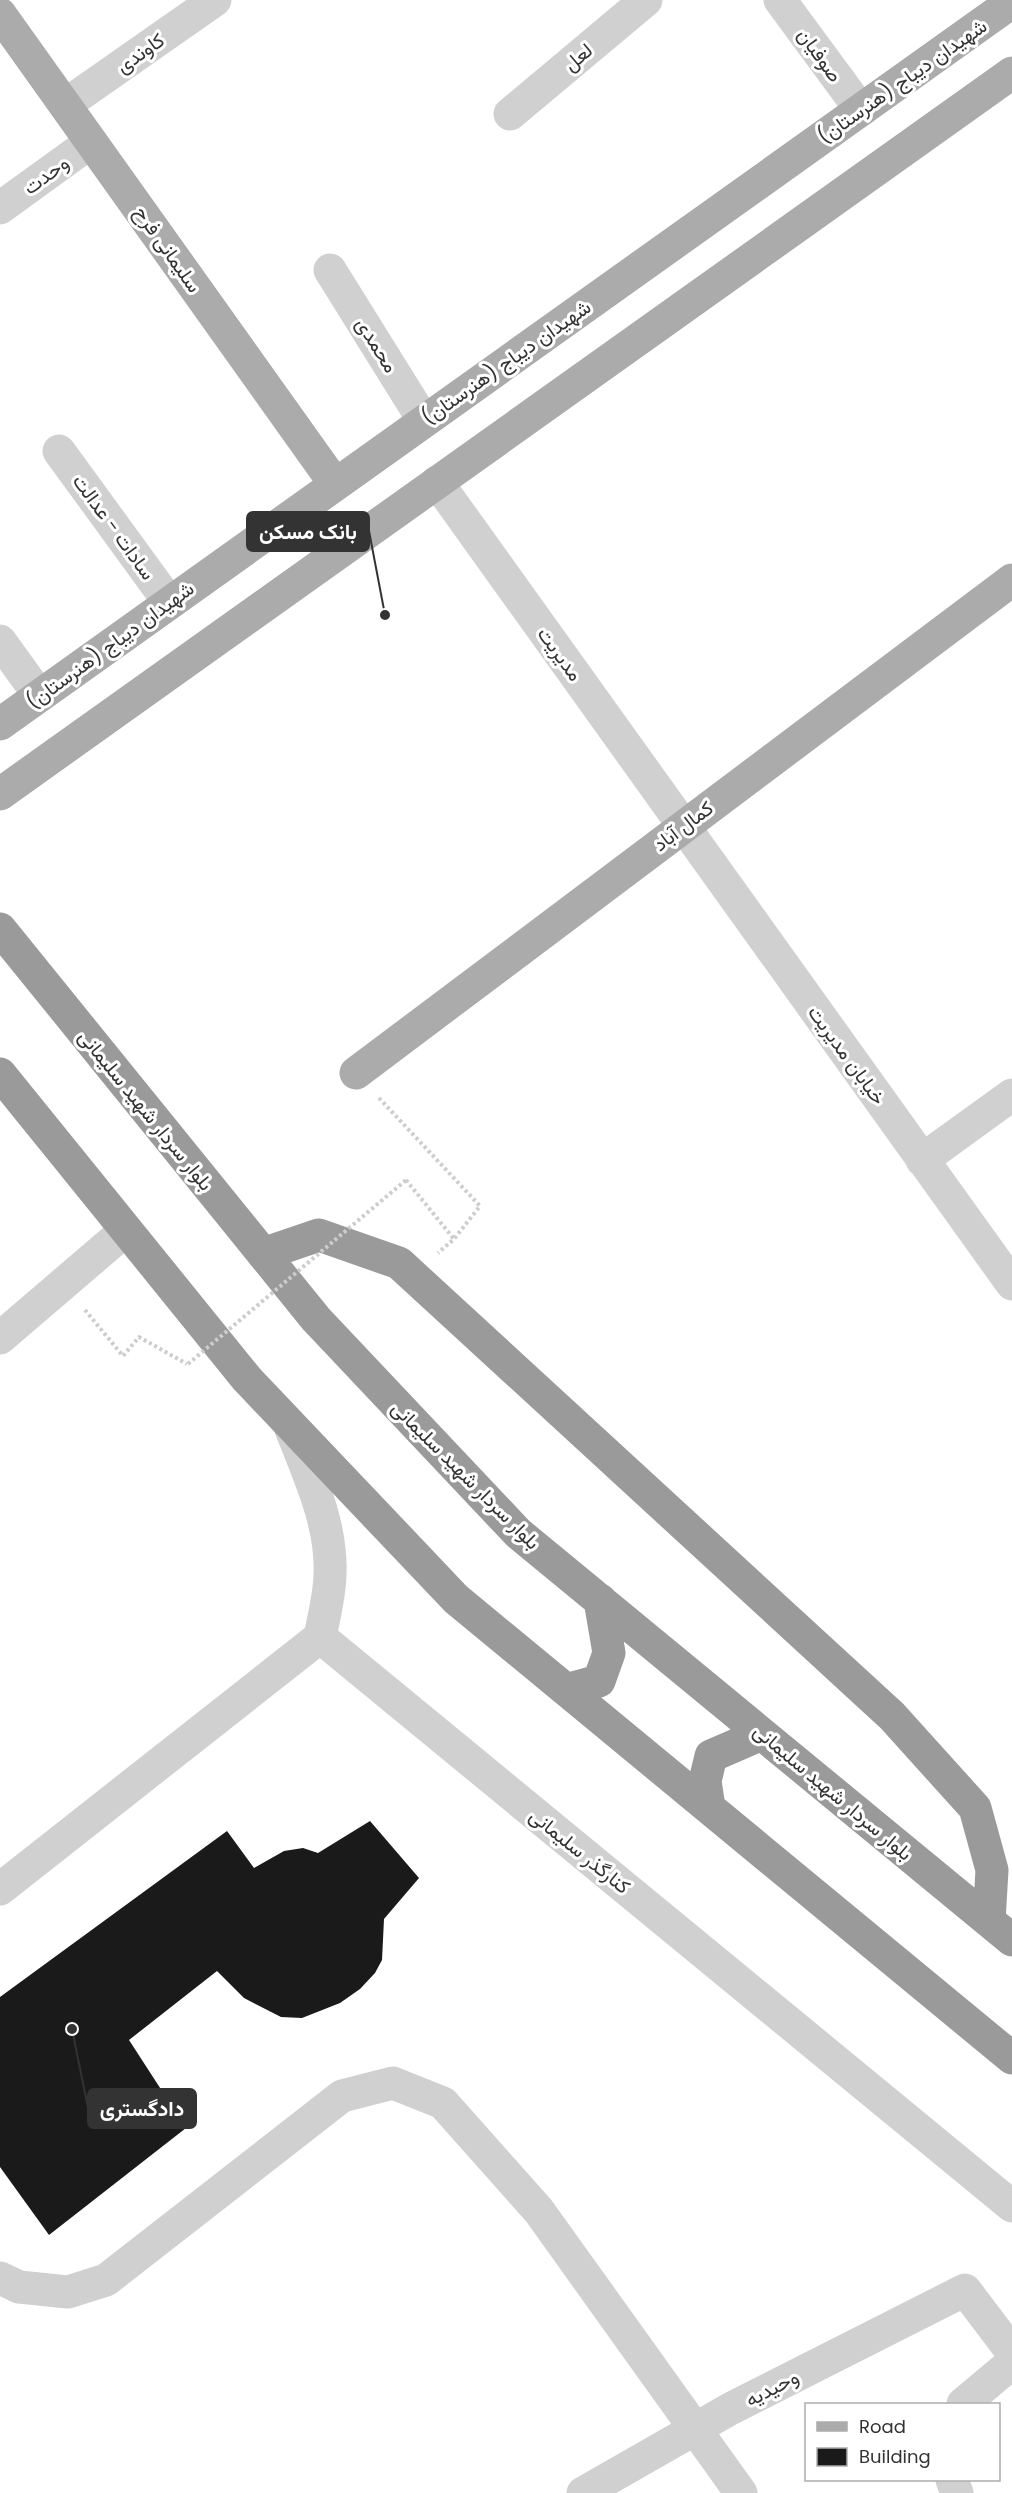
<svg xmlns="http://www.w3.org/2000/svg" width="1012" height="2493" font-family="Poppins,Vazirmatn,sans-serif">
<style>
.building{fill:#1a1a1a}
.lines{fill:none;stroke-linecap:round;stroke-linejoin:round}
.path{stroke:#cdcdcd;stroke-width:4;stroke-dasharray:3 3;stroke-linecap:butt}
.minor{stroke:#d0d0d0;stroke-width:33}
.major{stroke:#ababab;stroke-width:33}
.highway{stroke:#9a9a9a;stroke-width:33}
.path-bridge{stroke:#cdcdcd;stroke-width:4;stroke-dasharray:3 3;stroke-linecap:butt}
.labels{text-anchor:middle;stroke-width:6;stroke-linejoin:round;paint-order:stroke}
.street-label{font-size:20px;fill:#333;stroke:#fff}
.leader{fill:none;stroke:#333;stroke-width:2}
.callout-dot{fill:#333;stroke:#fff;stroke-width:2}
.callout{fill:#333;stroke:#333;stroke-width:2}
.callout-label{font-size:21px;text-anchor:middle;font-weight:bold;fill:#fff}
</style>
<rect width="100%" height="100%" fill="#fff"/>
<path class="building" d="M 370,1821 L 419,1878 L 384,1919 L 382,1960 L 375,1973 L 360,1989 L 340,2003 L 302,2018 L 281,2017 L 244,1998 L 217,1971 L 129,2040 L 186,2128 L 49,2235 L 0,2167 L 0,1997 L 227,1831 L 254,1868 L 284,1851 L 303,1848 L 318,1853 Z"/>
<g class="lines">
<path class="path" d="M 379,1098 L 480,1206 L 454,1239 L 438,1253
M 406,1180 L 454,1239
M 85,1310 L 123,1356 L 139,1337 L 187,1364"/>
<path class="minor" d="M 780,0 L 861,110
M 65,105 L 215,0
M 510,114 L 646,0
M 0,208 L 91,142
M 330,270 L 424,421
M 59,451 L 169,602
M 437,482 L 1012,1284
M 0,641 L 39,695
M 922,1160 L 1012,1095
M 0,1338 L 126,1230
M 289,1424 C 307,1471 332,1522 330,1573 C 330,1594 324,1616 320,1637
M 320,1637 L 1012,2206
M 0,1889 L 320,1637
M 0,2278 L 19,2287 L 68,2292 L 106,2280 L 342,2096 L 393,2083 L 443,2103 L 539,2211 L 741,2493
M 963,2404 L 1012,2363
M 952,2480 L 957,2493
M 583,2493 L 730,2409 L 965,2290 L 1012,2352"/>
<path class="major" d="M 0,14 L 335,484
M 0,724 L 1012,2
M 0,794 L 1012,73
M 356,1073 L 1012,580"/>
<path class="highway" d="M 0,929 L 316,1319 L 518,1533 L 1012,1940
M 0,1074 L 247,1379 L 456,1599 L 1012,2058
M 263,1254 L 319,1235 L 399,1263 L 892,1716 L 975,1808 L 992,1870 L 989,1921
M 566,1690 L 599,1681 L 609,1653 L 600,1600
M 709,1808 L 705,1781 L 711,1756 L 762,1734"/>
<path class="path-bridge" d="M 188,1364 L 406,1180"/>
</g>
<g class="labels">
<g class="street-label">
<text transform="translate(140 53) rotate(-35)" y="7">کاوندی</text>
<text transform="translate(820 55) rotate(54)" y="7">صوفیان</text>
<text transform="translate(578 57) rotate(-40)" y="7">لعل</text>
<text transform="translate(902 81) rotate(-35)" y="7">شهیدان دیباج (هنرستان)</text>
<text transform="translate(46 175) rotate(-36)" y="7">وحدت</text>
<text transform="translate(168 249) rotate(55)" y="7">سلیمانی فرح</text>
<text transform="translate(377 345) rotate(58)" y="7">محمدی</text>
<text transform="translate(506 362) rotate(-35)" y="7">شهیدان دیباج (هنرستان)</text>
<text transform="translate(114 527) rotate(54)" y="7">سادات - عدالت</text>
<text transform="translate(110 645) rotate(-36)" y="7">شهیدان دیباج (هنرستان)</text>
<text transform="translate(560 654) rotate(54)" y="7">مدیریت</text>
<text transform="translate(683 826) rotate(-37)" y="7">کمال آباد</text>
<text transform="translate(847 1055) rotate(54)" y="7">خیابان مدیریت</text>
<text transform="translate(146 1110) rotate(51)" y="7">بلوار سردار شهید سلیمانی</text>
<text transform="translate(466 1475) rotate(45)" y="7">بلوار سردار شهید سلیمانی</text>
<text transform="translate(833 1792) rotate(40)" y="7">بلوار سردار شهید سلیمانی</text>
<text transform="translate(580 1851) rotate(39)" y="7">کنارگذر سلیمانی</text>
<text transform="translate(772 2388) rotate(-27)" y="7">وحیدیه</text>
</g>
</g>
<path class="leader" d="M385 615L369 531M72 2029L88 2108"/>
<g class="callout-dot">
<circle cx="385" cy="615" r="6"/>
<circle cx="72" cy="2029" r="6"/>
</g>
<g class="callout">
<rect x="247" y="512" width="122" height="39" rx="6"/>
<rect x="88" y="2089" width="108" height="39" rx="6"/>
</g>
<g class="callout-label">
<text x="308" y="539">بانک مسکن</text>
<text x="142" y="2116">دادگستری</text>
</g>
<rect x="805" y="2403" width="195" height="78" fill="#ffffff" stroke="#adadad" stroke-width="1.5"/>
<rect x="817" y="2422" width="30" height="9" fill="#ababab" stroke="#adadad" stroke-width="1.5"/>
<text x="859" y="2433" font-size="18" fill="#333333">Road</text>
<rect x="817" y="2448" width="30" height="18" fill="#1a1a1a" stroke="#adadad" stroke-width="1.5"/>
<text x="859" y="2463" font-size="18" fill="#333333">Building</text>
</svg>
